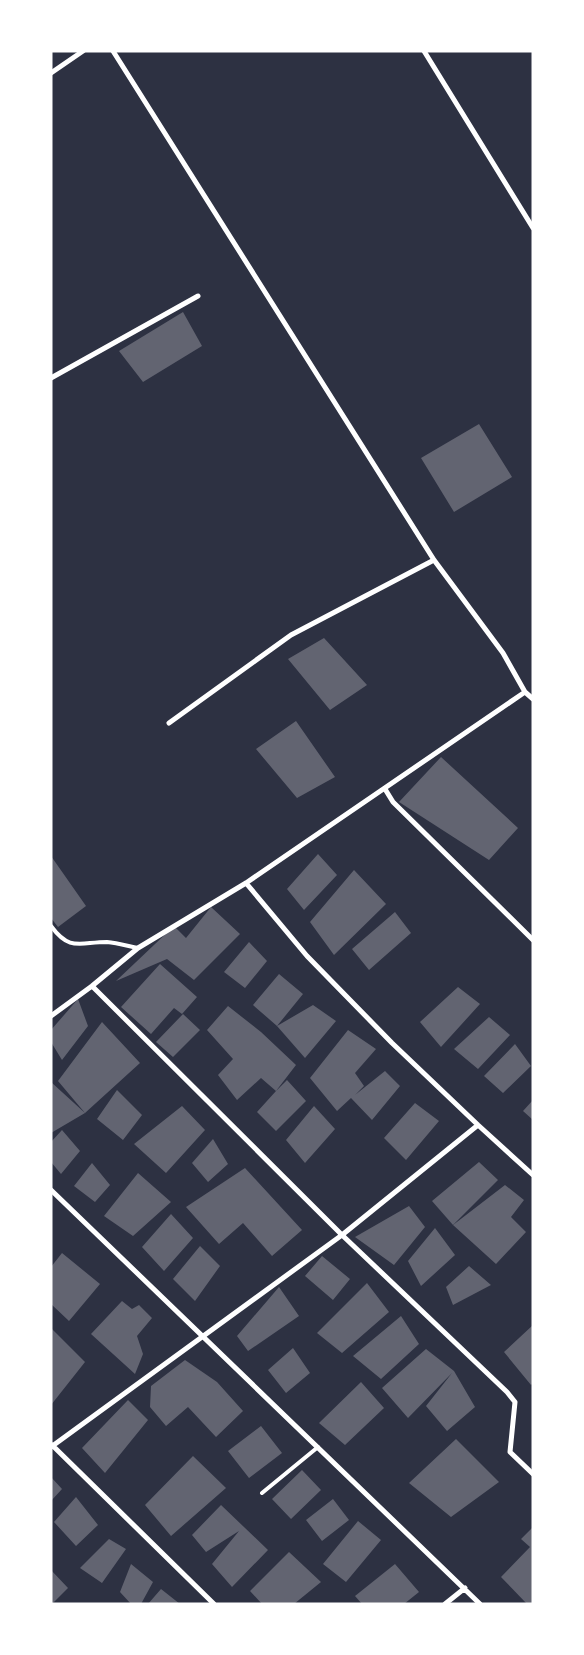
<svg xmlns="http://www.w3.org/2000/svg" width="584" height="1655" font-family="Manrope,sans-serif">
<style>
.building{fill:#626471}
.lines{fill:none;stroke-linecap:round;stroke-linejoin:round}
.service{stroke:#fff;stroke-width:4}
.minor{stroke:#fff;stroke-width:5}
</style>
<rect width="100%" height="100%" fill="#2d3142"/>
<path class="building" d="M 183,312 L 202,346 L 143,382 L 119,351 Z
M 479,424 L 512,477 L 454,512 L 421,458 Z
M 324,638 L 367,685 L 330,710 L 288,659 Z
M 296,721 L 335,777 L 297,798 L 256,749 Z
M 441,757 L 518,828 L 489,860 L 399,802 Z
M 318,854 L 337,875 L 304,910 L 287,889 Z
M 51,856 L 86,906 L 58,927 L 51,918 Z
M 354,870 L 386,904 L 334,955 L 310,922 Z
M 211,907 L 240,934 L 194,980 L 167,959 L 116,981 L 174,926 L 186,938 Z
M 395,912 L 411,933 L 369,970 L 352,949 Z
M 249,942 L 267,961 L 245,988 L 224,972 Z
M 160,964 L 197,997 L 182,1014 L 174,1008 L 151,1034 L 121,1007 Z
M 279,974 L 303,994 L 277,1026 L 313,1005 L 336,1021 L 305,1058 L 277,1026 L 253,1005 Z
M 458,987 L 480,1004 L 441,1047 L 420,1022 Z
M 78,999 L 88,1026 L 62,1060 L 51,1042 L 51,1030 Z
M 228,1006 L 261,1032 L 296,1065 L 276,1091 L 287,1080 L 306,1101 L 276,1131 L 257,1112 L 276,1091 L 261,1078 L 237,1100 L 218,1075 L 233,1059 L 207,1030 Z
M 183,1014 L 200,1030 L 173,1057 L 156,1042 Z
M 489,1017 L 510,1035 L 478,1069 L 454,1049 Z
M 102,1022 L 140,1063 L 85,1113 L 51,1133 L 51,1082 L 85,1113 L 58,1081 Z
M 348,1030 L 376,1049 L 355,1073 L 364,1086 L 355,1095 L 385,1071 L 400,1086 L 372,1120 L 351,1098 L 337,1111 L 310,1078 Z
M 515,1044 L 531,1066 L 503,1093 L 484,1076 Z
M 117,1090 L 142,1115 L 123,1140 L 97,1119 Z
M 533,1100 L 533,1120 L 523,1111 Z
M 415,1103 L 439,1121 L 406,1160 L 384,1138 Z
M 182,1106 L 205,1130 L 166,1173 L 134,1144 Z
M 314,1106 L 335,1129 L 305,1163 L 286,1140 Z
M 62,1130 L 80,1151 L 61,1174 L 51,1162 L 51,1142 Z
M 213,1139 L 228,1164 L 208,1182 L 192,1163 Z
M 479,1162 L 498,1180 L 453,1225 L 432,1201 Z
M 92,1163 L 110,1185 L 95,1202 L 74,1186 Z
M 245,1168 L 302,1230 L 272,1256 L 243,1223 L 219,1244 L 186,1207 Z
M 138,1173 L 171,1202 L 133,1236 L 104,1216 Z
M 505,1185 L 524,1200 L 511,1217 L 526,1232 L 496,1264 L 453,1225 Z
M 409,1206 L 425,1227 L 394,1265 L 355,1237 Z
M 171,1214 L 193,1238 L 164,1271 L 142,1247 Z
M 435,1228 L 455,1255 L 421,1286 L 408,1261 Z
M 200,1246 L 220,1266 L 195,1301 L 173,1279 Z
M 62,1253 L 100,1284 L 69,1321 L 51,1304 L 51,1267 Z
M 322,1256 L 350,1279 L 333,1300 L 305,1276 Z
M 469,1266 L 491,1285 L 453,1305 L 446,1287 Z
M 367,1283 L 389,1312 L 342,1353 L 317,1333 Z
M 279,1287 L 299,1316 L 248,1351 L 237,1336 Z
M 122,1301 L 132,1309 L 139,1305 L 152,1318 L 137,1336 L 143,1354 L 135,1374 L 91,1334 Z
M 401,1316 L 419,1344 L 381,1379 L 353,1356 Z
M 533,1325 L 533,1383 L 531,1385 L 504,1352 Z
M 51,1328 L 85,1362 L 51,1405 Z
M 293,1348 L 310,1373 L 286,1393 L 268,1370 Z
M 426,1349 L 454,1371 L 475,1407 L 447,1431 L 426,1406 L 452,1373 L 408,1418 L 382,1388 Z
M 185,1360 L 217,1382 L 243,1411 L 216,1437 L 188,1407 L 166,1426 L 150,1407 L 151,1386 Z
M 361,1382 L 384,1408 L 345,1445 L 319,1423 Z
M 128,1400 L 148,1420 L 105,1473 L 82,1448 Z
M 261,1426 L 282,1453 L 249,1478 L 228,1451 Z
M 456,1439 L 499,1482 L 451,1517 L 409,1483 Z
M 193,1456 L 226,1488 L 171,1536 L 145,1505 Z
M 302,1470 L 321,1490 L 291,1519 L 272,1499 Z
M 51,1477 L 62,1489 L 51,1501 Z
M 76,1497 L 98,1525 L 76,1546 L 54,1522 Z
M 333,1499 L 349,1520 L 322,1541 L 306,1520 Z
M 221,1505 L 268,1550 L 232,1587 L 212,1564 L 239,1531 L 206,1552 L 192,1535 Z
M 358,1521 L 381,1540 L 346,1582 L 323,1564 Z
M 533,1527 L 533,1604 L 527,1604 L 501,1577 L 530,1547 L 521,1539 Z
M 109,1539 L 126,1549 L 102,1583 L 80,1568 Z
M 289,1552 L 321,1582 L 294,1604 L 262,1604 L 250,1591 Z
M 131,1564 L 153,1582 L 141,1604 L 131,1604 L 120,1592 Z
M 395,1564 L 419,1592 L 404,1604 L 362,1604 L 355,1596 Z
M 51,1570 L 68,1588 L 52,1604 L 51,1604 Z
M 161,1589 L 180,1604 L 148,1604 Z"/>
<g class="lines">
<path class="service" d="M 51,926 C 70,952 80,942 107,942 C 117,943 128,946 138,948
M 262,1493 L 318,1447"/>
<path class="minor" d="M 424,51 L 533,228
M 51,73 L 83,51
M 51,378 L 198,296
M 525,692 L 533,699
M 169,723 L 291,635 L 434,560
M 385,789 L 393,802 L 533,940
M 246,883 L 307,956 L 392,1043 L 478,1125 L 533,1175
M 92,986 L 342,1235 L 507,1392 L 515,1402 L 510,1452 L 533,1474
M 51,1016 L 92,986 L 138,948 L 246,883 L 525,692 L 503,653 L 434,560 L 113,51
M 51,1190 L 480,1604
M 52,1445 L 214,1604
M 51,1447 L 342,1235 L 478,1125
M 445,1604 L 465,1588"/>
</g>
<rect width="584" height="1655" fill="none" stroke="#ffffff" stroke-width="105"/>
</svg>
